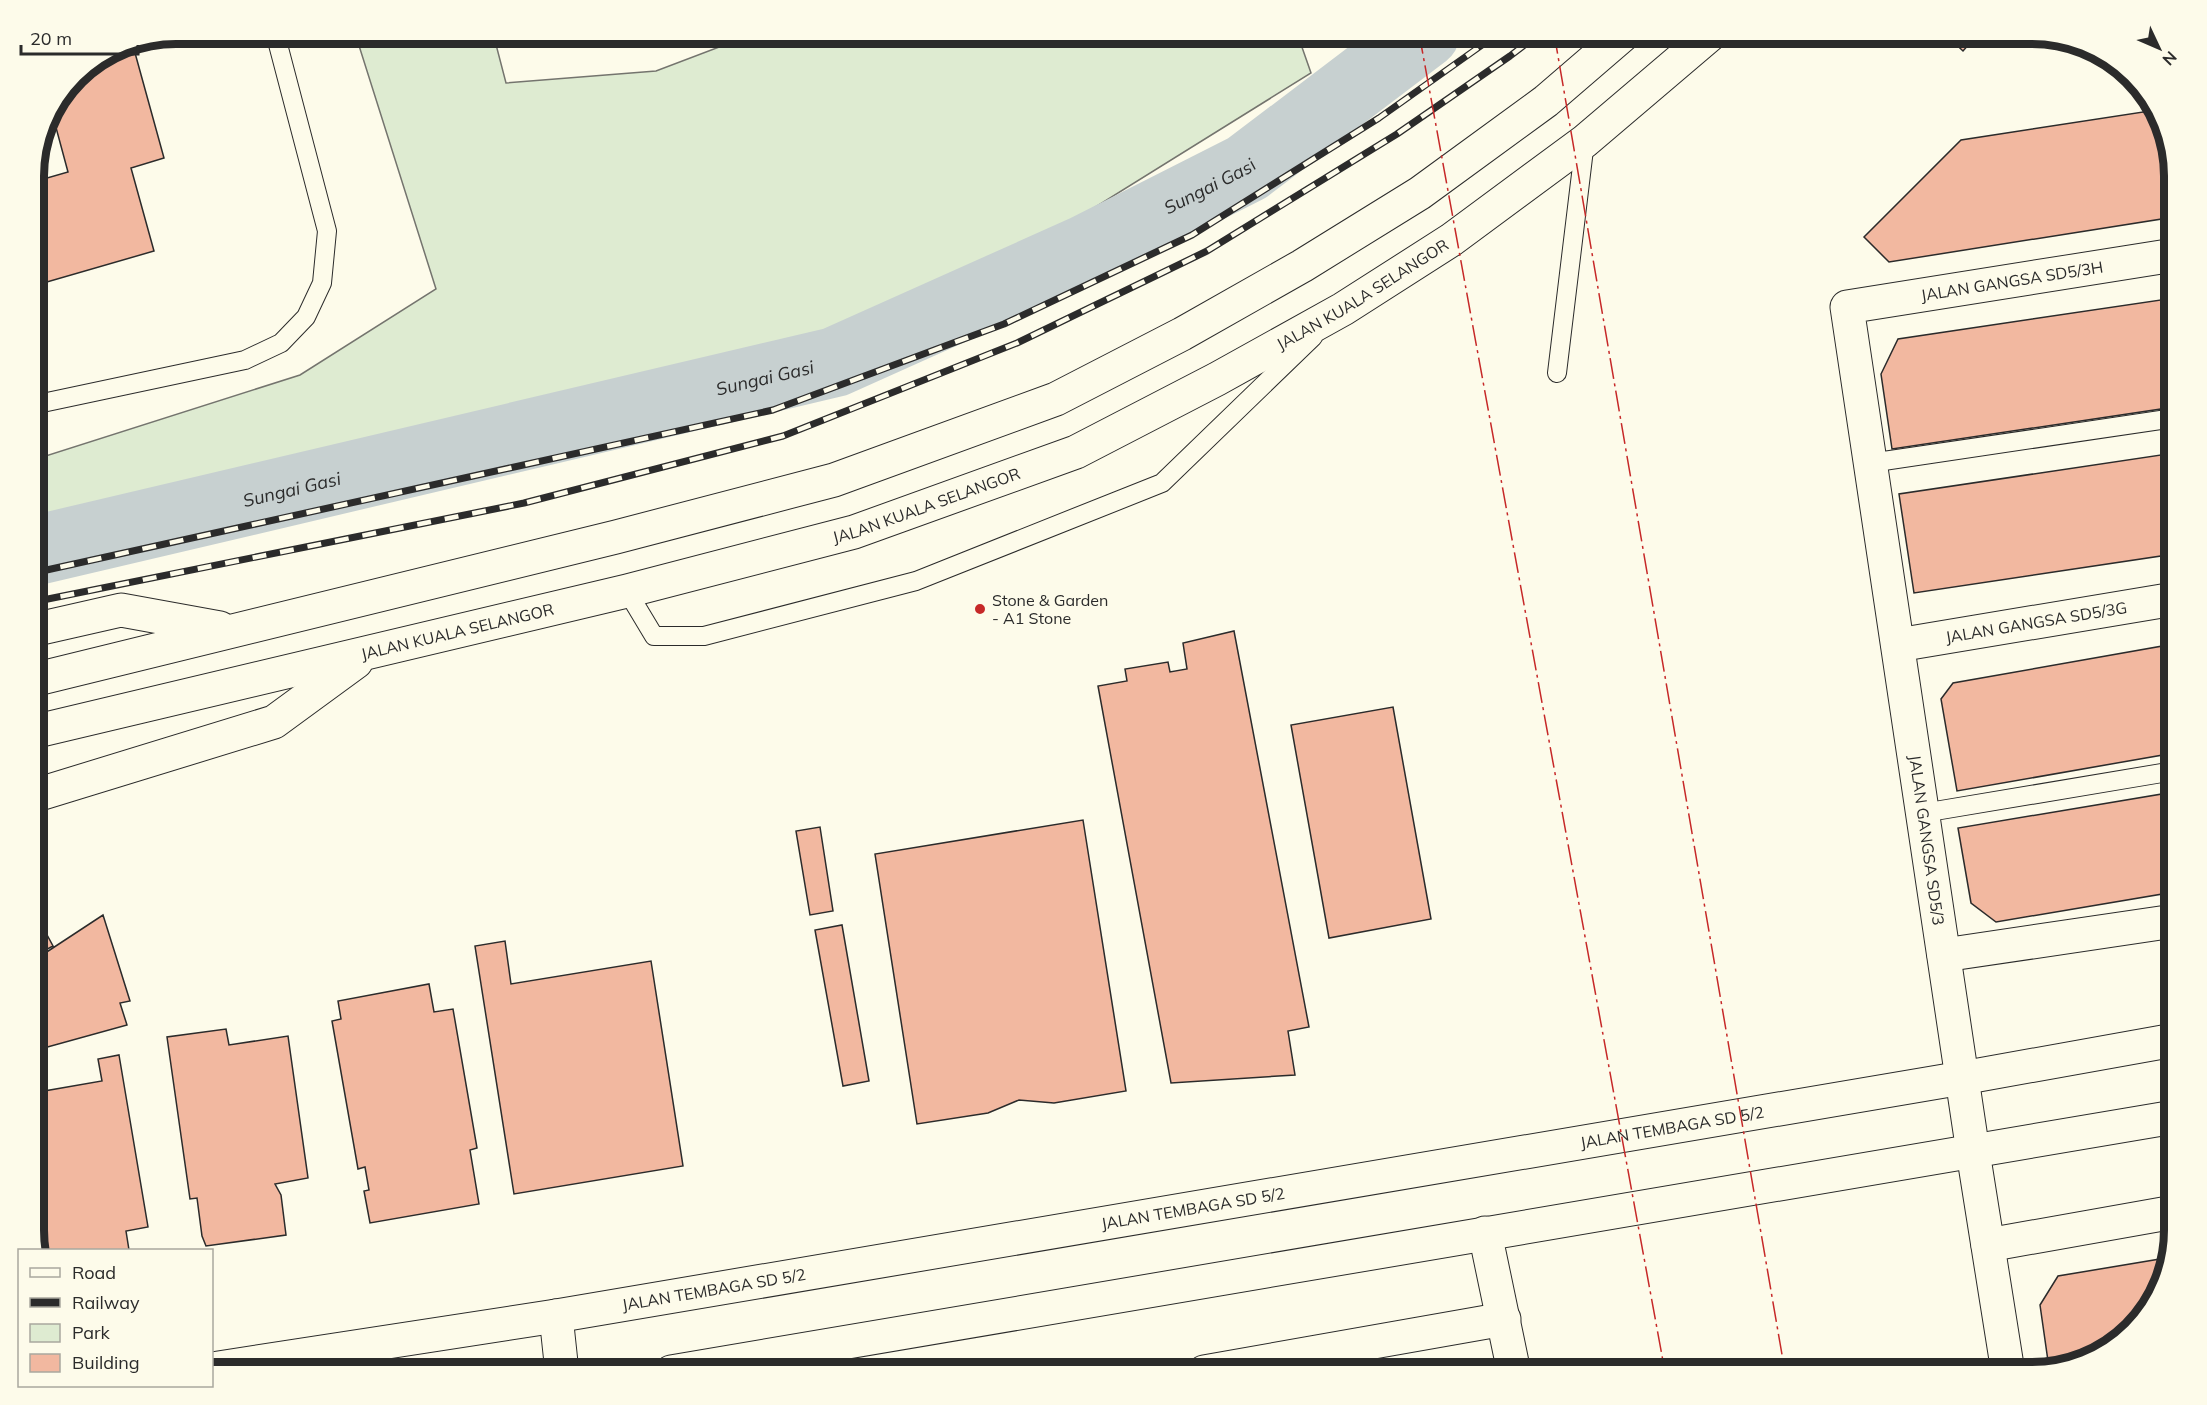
<svg xmlns="http://www.w3.org/2000/svg" width="2207" height="1405" font-family="Mulish,sans-serif">
<style>
.green{fill:#deebd1;stroke:#74746e;stroke-width:1.5}
.lines{fill:none;stroke-linecap:round;stroke-linejoin:round}
.river{stroke:#c7d0d0;stroke-width:70}
.building{fill:#f2b8a0;stroke:#2b2b2b;stroke-width:1.5}
.service-casing{stroke:#2b2b2b;stroke-width:20}
.minor-casing{stroke:#2b2b2b;stroke-width:35}
.trunk-casing{stroke:#2b2b2b;stroke-width:35}
.service{stroke:#fdfbea;stroke-width:18}
.minor{stroke:#fdfbea;stroke-width:33}
.trunk{stroke:#fdfbea;stroke-width:33}
.rail-casing{stroke:#2b2b2b;stroke-width:7}
.rail{stroke:#fdfbea;stroke-width:4.5;stroke-dasharray:14;stroke-linecap:butt}
.power{stroke:#c62828;stroke-width:1.5;stroke-dasharray:21 4.5 3 4.5;stroke-linecap:butt}
.poi-dot{fill:#c62828;stroke:#fdfbea;stroke-width:2}
.labels{text-anchor:middle;stroke-width:4.5;stroke-linejoin:round;paint-order:stroke}
.street-label{font-size:16px;fill:#2b2b2b;stroke:#fdfbea}
.poi-label{font-size:16px;fill:#2b2b2b;stroke:#fdfbea;text-anchor:start}
.water-label{font-size:18px;font-style:italic;fill:#2b2b2b;stroke:#fdfbea}
.rim{fill:none;stroke:#2b2b2b;stroke-width:8}
</style>
<rect width="100%" height="100%" fill="#fdfbea"/>
<path class="green" d="M 355,33 L 493,33 L 506,83 L 656,71 L 756,33 L 1297,33 L 1311,73 L 970,285 L 805,345 L 33,523 L 33,460 L 300,375 L 436,289 Z"/>
<g class="lines">
<path class="river" id="s1" d="M 33,551 L 835,362 L 1085,250 L 1247,168 L 1425,33"/>
</g>
<path class="building" d="M 1944,33 L 1979,33 L 1963,51 Z
M 132,42 L 164,158 L 131,168 L 154,251 L 33,286 L 33,182 L 68,172 L 51,109 L 75,74 L 121,44 Z
M 2156,110 L 2174,175 L 2174,217 L 1889,262 L 1864,237 L 1961,140 Z
M 2174,298 L 2174,407 L 1892,449 L 1881,374 L 1898,339 Z
M 2174,453 L 2174,554 L 1914,593 L 1899,494 Z
M 1234,631 L 1309,1027 L 1288,1031 L 1295,1075 L 1171,1083 L 1098,686 L 1127,681 L 1125,669 L 1168,662 L 1170,672 L 1187,669 L 1183,643 Z
M 2174,644 L 2174,753 L 1957,791 L 1941,699 L 1953,683 Z
M 1393,707 L 1431,919 L 1329,938 L 1291,725 Z
M 2174,792 L 2174,892 L 1996,922 L 1971,903 L 1958,828 Z
M 1083,820 L 1126,1091 L 1054,1103 L 1019,1100 L 988,1113 L 917,1124 L 875,854 Z
M 820,827 L 833,911 L 810,915 L 796,831 Z
M 33,909 L 53,946 L 33,957 Z
M 103,915 L 130,1001 L 120,1003 L 127,1025 L 33,1051 L 33,961 Z
M 842,925 L 869,1081 L 843,1086 L 815,930 Z
M 505,941 L 511,984 L 651,961 L 683,1166 L 514,1194 L 475,946 Z
M 429,984 L 434,1012 L 453,1009 L 477,1148 L 470,1150 L 479,1204 L 370,1223 L 364,1191 L 369,1190 L 365,1167 L 358,1169 L 332,1021 L 341,1019 L 338,1001 Z
M 226,1029 L 229,1045 L 288,1036 L 308,1178 L 275,1184 L 281,1195 L 286,1235 L 206,1246 L 202,1236 L 197,1198 L 190,1199 L 167,1037 Z
M 119,1055 L 148,1227 L 126,1231 L 129,1250 L 37,1250 L 33,1239 L 33,1093 L 102,1081 L 98,1059 Z
M 2166,1258 L 2150,1308 L 2103,1353 L 2049,1368 L 2040,1305 L 2058,1276 Z"/>
<g class="lines">
<defs>
<path id="service" d="M 1557,373 L 1585,141
M 33,405 L 245,360 L 281,343 L 306,317 L 322,283 L 327,231 L 275,33
M 1870,463 L 2174,418
M 627,591 L 654,636 L 704,636 L 916,581 L 1162,483 L 1313,337
M 1923,813 L 2174,771"/>
<g id="minor">
<path id="s2" d="M 1898,645 L 2174,599"/>
<path d="M 1944,955 L 2174,921"/>
<path d="M 1485,1233 L 1514,1372"/>
<path d="M 1988,1245 L 2174,1212"/>
<path d="M 556,1316 L 562,1372"/>
<path id="s3" d="M 212,1369 L 556,1316 L 1962,1078 L 2174,1040"/>
<path d="M 671,1372 L 2174,1117"/>
<path d="M 1204,1372 L 1504,1319"/>
<path id="s4" d="M 2008,1372 L 1973,1152 L 1847,307 L 2174,255"/>
</g>
<g id="trunk">
<path d="M 33,630 L 121,610 L 220,628"/>
<path d="M 33,680 L 616,537 L 834,480 L 1056,399 L 1182,334 L 1302,266 L 1420,193 L 1546,101 L 1625,33"/>
<path id="s5" d="M 33,732 L 627,591 L 854,532 L 1076,452 L 1217,379 L 1343,309 L 1451,240 L 1585,141 L 1712,33"/>
<path d="M 33,796 L 274,722 L 356,662"/>
</g>
</defs>
<use href="#service" class="service-casing"/>
<use href="#minor" class="minor-casing"/>
<use href="#trunk" class="trunk-casing"/>
<use href="#service" class="service"/>
<use href="#minor" class="minor"/>
<use href="#trunk" class="trunk"/>
<defs>
<path id="rail" d="M 33,573 L 773,410 L 1004,324 L 1192,235 L 1379,118 L 1499,33
M 33,602 L 524,503 L 783,436 L 1017,343 L 1207,251 L 1397,134 L 1510,56 L 1540,33"/>
</defs>
<use href="#rail" class="rail-casing"/>
<use href="#rail" class="rail"/>
<path class="power" d="M 1419,33 L 1665,1372
M 1554,33 L 1785,1372"/>
</g>
<circle class="poi-dot" cx="980" cy="609" r="6"/>
<g class="labels">
<g class="street-label">
<text dy="6" stroke="none"><textPath href="#s4" startOffset="1244">JALAN GANGSA SD5/3H</textPath></text>
<text dy="6" stroke="none"><textPath href="#s5" startOffset="1408">JALAN KUALA SELANGOR</textPath></text>
<text dy="6" stroke="none"><textPath href="#s5" startOffset="922">JALAN KUALA SELANGOR</textPath></text>
<text dy="6" stroke="none"><textPath href="#s2" startOffset="140">JALAN GANGSA SD5/3G</textPath></text>
<text dy="6" stroke="none"><textPath href="#s5" startOffset="436">JALAN KUALA SELANGOR</textPath></text>
<text transform="translate(1927 840) rotate(82)" y="6">JALAN GANGSA SD5/3</text>
<text dy="6" stroke="none"><textPath href="#s3" startOffset="1480">JALAN TEMBAGA SD 5/2</textPath></text>
<text dy="6" stroke="none"><textPath href="#s3" startOffset="994">JALAN TEMBAGA SD 5/2</textPath></text>
<text dy="6" stroke="none"><textPath href="#s3" startOffset="508">JALAN TEMBAGA SD 5/2</textPath></text>
</g>
<g class="poi-label">
<text x="992" y="606">Stone &amp; Garden<tspan x="992" dy="18">- A1 Stone</tspan></text>
</g>
<g class="water-label">
<text dy="6" stroke="none"><textPath href="#s1" startOffset="1238">Sungai Gasi</textPath></text>
<text dy="6" stroke="none"><textPath href="#s1" startOffset="752">Sungai Gasi</textPath></text>
<text dy="6" stroke="none"><textPath href="#s1" startOffset="266">Sungai Gasi</textPath></text>
</g>
</g>
<path d="M0 0H2207V1405H0ZM176 44H2032A132 132 0 0 1 2164 176V1230A132 132 0 0 1 2032 1362H176A132 132 0 0 1 44 1230V176A132 132 0 0 1 176 44Z" fill="#fdfbea" fill-rule="evenodd"/>
<path class="rim" d="M176 44H2032A132 132 0 0 1 2164 176V1230A132 132 0 0 1 2032 1362H176A132 132 0 0 1 44 1230V176A132 132 0 0 1 176 44Z"/>
<rect x="18" y="1249" width="195" height="138" fill="#fdfbea" stroke="#a9a89e" stroke-width="1.5"/>
<rect x="30" y="1268" width="30" height="9" fill="#fdfbea" stroke="#a9a89e" stroke-width="1.5"/>
<text x="72" y="1279" font-size="18" fill="#2b2b2b">Road</text>
<rect x="30" y="1298" width="30" height="9" fill="#2b2b2b" stroke="#a9a89e" stroke-width="1.5"/>
<text x="72" y="1309" font-size="18" fill="#2b2b2b">Railway</text>
<rect x="30" y="1324" width="30" height="18" fill="#deebd1" stroke="#a9a89e" stroke-width="1.5"/>
<text x="72" y="1339" font-size="18" fill="#2b2b2b">Park</text>
<rect x="30" y="1354" width="30" height="18" fill="#f2b8a0" stroke="#a9a89e" stroke-width="1.5"/>
<text x="72" y="1369" font-size="18" fill="#2b2b2b">Building</text>
<g transform="translate(2159 48) rotate(134)" stroke="#fdfbea" stroke-width="4.5" paint-order="stroke">
<path d="M0-4.5L10 22L0 15L-10 22Z" fill="#2b2b2b"/>
<text y="-9" font-size="16" font-weight="bold" text-anchor="middle" fill="#2b2b2b">N</text>
</g>
<path d="M21 45v9h117v-9" fill="none" stroke="#2b2b2b" stroke-width="3"/>
<text x="30" y="45" font-size="18" fill="#2b2b2b" stroke="#fdfbea" stroke-width="4.5" paint-order="stroke">20 m</text>
</svg>
